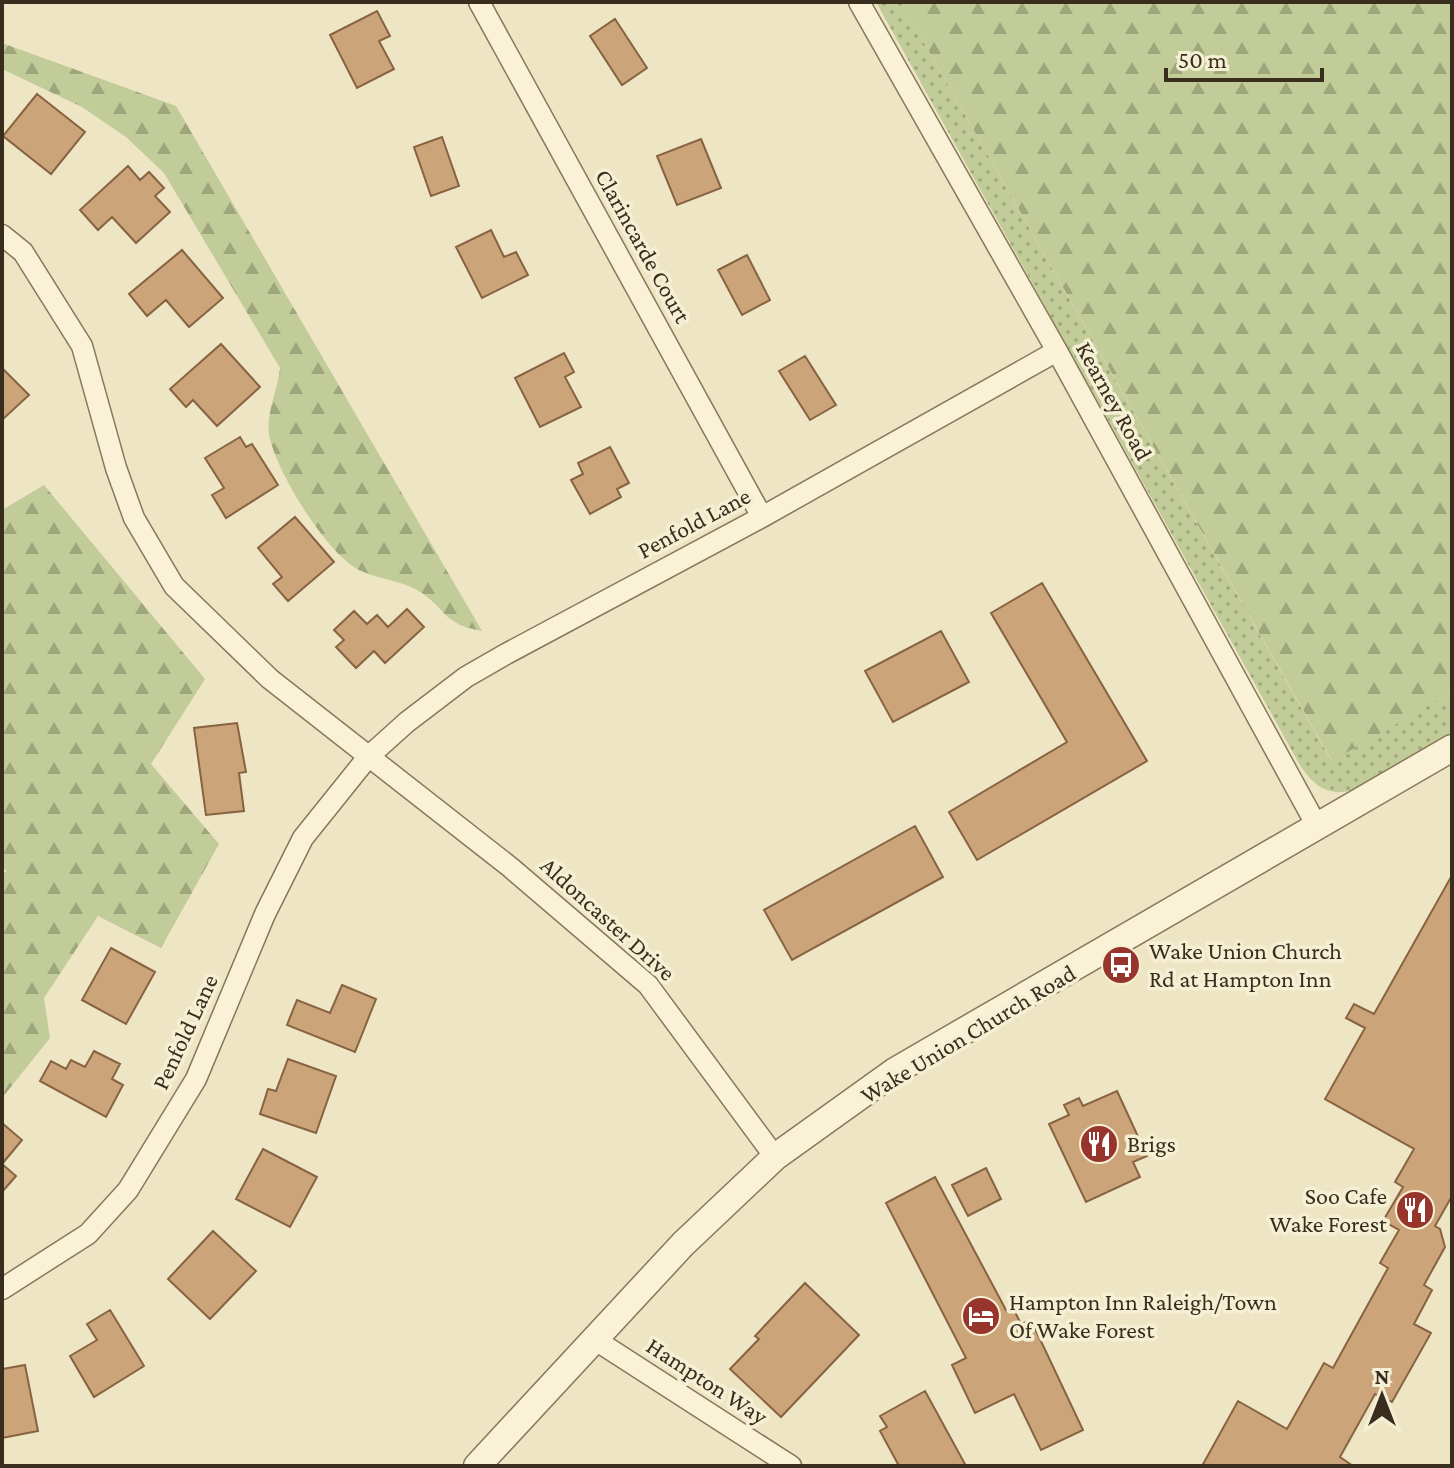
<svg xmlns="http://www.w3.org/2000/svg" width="1454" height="1468" font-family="'Crimson Pro',serif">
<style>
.grass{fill:url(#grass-dots)}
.forest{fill:url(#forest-firs)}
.building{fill:#cca47a;stroke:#876341;stroke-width:2}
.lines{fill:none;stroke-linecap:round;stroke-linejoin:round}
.minor-casing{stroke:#88775b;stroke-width:23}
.tertiary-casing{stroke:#88775b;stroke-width:29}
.minor{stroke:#f9f2d7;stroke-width:20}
.tertiary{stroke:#f9f2d7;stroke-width:26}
.labels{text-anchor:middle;stroke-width:7;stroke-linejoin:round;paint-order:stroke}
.street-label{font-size:24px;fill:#392e1e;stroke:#f5efd4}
.poi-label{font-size:24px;fill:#392e1e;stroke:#f5efd4;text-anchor:start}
</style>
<defs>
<pattern id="grass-dots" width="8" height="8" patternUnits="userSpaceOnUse" patternTransform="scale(2)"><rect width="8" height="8" fill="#c1cc98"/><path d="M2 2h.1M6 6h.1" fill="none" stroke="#9ea67b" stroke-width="1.8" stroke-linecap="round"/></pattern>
<pattern id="forest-firs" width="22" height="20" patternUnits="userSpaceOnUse" patternTransform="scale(2)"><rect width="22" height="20" fill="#c1cc98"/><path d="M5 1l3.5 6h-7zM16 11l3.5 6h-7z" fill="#9ea67b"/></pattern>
</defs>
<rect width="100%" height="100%" fill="#eee5c4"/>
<path class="grass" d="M 876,2 L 901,2 L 1331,760 L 1452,692 L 1452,735 C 1426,750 1365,796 1335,792 C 1319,790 1310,779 1301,767 Z"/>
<path class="forest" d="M 901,2 L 1452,2 L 1452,692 L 1332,761 Z
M 2,43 L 176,106 L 482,631 C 441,624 447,608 417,590 C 400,580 377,579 359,570 C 326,553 275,470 269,434 C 266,413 278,389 280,368 L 164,173 L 126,137 L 82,107 L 2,69 Z
M 44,485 L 205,679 L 151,764 L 219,844 L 161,948 L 98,916 L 44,998 L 50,1038 L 2,1098 L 2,873 L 7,871 L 2,867 L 2,510 Z"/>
<path class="building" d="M 377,11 L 390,36 L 379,41 L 394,69 L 357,88 L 330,35 Z
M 615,19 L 647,68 L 622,85 L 590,36 Z
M 37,94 L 85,132 L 51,174 L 3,136 Z
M 442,137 L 459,186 L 431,196 L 414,147 Z
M 701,139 L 721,188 L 677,205 L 657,156 Z
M 128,166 L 140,180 L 149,172 L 164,188 L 155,196 L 170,212 L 136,243 L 112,217 L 98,230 L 80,210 Z
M 491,230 L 504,257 L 516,252 L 528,275 L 482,298 L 456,247 Z
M 182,250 L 223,298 L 189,327 L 166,300 L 147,316 L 129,294 Z
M 747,255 L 770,300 L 742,315 L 718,270 Z
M 221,344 L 260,387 L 217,426 L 193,400 L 186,407 L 170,389 Z
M 564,353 L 574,372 L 565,377 L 581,407 L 540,427 L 515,378 Z
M 805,356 L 836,405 L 810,420 L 779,371 Z
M 2,368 L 29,395 L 2,420 Z
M 240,437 L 246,447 L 252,444 L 278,485 L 226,518 L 212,495 L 224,488 L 205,458 Z
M 610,447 L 629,483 L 617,489 L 621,497 L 590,514 L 571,480 L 583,474 L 578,463 Z
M 295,517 L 334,562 L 288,601 L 273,584 L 282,577 L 258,548 Z
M 1042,583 L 1147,761 L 977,860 L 949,812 L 1067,742 L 991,613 Z
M 407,609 L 424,627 L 385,663 L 374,651 L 356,668 L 336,647 L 344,640 L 334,630 L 354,611 L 367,624 L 377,615 L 388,627 Z
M 941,631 L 969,682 L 893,722 L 865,671 Z
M 237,723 L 246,772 L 239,773 L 244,811 L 206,815 L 194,728 Z
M 915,826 L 943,877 L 792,960 L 764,910 Z
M 1451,877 L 1452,1196 L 1435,1226 L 1440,1229 L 1445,1247 L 1424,1285 L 1432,1290 L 1414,1324 L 1431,1333 L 1392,1402 L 1375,1394 L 1340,1457 L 1353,1466 L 1202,1466 L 1238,1401 L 1287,1429 L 1324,1363 L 1333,1368 L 1388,1268 L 1380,1263 L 1399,1230 L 1383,1221 L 1403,1187 L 1395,1182 L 1414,1149 L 1325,1099 L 1365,1028 L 1346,1018 L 1354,1004 L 1374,1014 Z
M 111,948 L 155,972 L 126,1024 L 82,1000 Z
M 342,985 L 376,999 L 355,1052 L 287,1025 L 297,1000 L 330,1013 Z
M 94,1051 L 120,1064 L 112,1079 L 123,1085 L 106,1117 L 40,1081 L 51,1061 L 66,1069 L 71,1060 L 85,1067 Z
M 288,1059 L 336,1076 L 316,1133 L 260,1114 L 268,1089 L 276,1091 Z
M 1117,1091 L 1147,1156 L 1133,1162 L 1140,1177 L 1086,1202 L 1049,1124 L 1069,1115 L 1064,1105 L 1079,1098 L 1083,1106 Z
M 2,1123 L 22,1140 L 2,1164 L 16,1176 L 2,1192 Z
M 263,1149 L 317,1177 L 290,1227 L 236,1199 Z
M 986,1168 L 1001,1199 L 968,1216 L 952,1185 Z
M 935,1177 L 1006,1310 L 1015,1312 L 1021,1324 L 1031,1320 L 1083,1430 L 1041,1450 L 1014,1394 L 975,1413 L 952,1365 L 966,1358 L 886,1203 Z
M 213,1231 L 256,1271 L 210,1319 L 168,1279 Z
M 805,1283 L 859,1335 L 781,1417 L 730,1369 L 759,1339 L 755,1336 Z
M 110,1310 L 144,1366 L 94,1397 L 70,1356 L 97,1340 L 87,1324 Z
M 25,1365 L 38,1431 L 2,1438 L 2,1369 Z
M 925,1391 L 966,1466 L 899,1466 L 880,1431 L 887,1427 L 880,1416 Z"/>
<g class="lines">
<defs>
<path id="minor" d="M 479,2 L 762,517
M 859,2 L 1057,351 L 1318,828
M 2,235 L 23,252 L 82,346 L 116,468 L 134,518 L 174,586 L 270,679 L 510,867 L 648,985 L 775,1157
M 2,1289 L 88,1234 L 128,1190 L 196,1079 L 265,914 L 303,838 L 368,757 L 407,722 L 466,677 L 506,654 L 762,517 L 1057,351
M 594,1339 L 791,1466"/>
<path id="tertiary" d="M 477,1466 L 683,1244 L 775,1157 L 895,1071 L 1452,748"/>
</defs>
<use href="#minor" class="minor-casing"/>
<use href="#tertiary" class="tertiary-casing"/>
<use href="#minor" class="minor"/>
<use href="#tertiary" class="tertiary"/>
</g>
<defs>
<symbol id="bus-disc" viewBox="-11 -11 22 22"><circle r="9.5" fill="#97342b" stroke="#f5efd4"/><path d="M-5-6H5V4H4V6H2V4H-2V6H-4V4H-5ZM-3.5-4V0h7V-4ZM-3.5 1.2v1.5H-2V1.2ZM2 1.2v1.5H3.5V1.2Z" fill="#fff"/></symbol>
<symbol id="restaurant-disc" viewBox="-11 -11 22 22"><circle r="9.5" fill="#97342b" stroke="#f5efd4"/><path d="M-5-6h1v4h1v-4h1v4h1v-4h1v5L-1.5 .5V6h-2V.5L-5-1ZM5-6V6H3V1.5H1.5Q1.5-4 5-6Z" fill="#fff"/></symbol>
<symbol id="hotel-disc" viewBox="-11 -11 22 22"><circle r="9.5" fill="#97342b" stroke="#f5efd4"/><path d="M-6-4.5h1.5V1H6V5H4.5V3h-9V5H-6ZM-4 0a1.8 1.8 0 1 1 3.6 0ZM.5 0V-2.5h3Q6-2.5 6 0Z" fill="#fff"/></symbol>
</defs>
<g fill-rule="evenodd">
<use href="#bus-disc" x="1099" y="943" width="44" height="44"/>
<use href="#restaurant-disc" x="1077" y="1122" width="44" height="44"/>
<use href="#restaurant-disc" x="1393" y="1188" width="44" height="44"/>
<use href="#hotel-disc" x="959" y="1294" width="44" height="44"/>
</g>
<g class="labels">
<g class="street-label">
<text transform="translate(643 246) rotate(61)" y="8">Clarincarde Court</text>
<text transform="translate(1114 401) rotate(61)" y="8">Kearney Road</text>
<text transform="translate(694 523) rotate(-28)" y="8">Penfold Lane</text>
<text transform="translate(608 919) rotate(42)" y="8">Aldoncaster Drive</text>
<text transform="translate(185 1032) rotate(-65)" y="8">Penfold Lane</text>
<text transform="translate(968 1034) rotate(-31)" y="8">Wake Union Church Road</text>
<text transform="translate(707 1381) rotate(33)" y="8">Hampton Way</text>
</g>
<g class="poi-label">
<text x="1149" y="959">Wake Union Church<tspan x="1149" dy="28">Rd at Hampton Inn</tspan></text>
<text x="1127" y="1152">Brigs</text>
<text x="1387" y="1204" text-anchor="end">Soo Cafe<tspan x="1387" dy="28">Wake Forest</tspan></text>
<text x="1009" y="1310">Hampton Inn Raleigh/Town<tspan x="1009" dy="28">Of Wake Forest</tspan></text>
</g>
</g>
<rect width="1454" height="1468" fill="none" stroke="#392e1e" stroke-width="8"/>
<g transform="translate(1382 1396)" stroke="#f5efd4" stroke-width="6" paint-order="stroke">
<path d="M0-6L14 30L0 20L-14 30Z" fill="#392e1e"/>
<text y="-12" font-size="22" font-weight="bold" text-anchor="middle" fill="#392e1e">N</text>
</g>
<path d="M1166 68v12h156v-12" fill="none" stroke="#392e1e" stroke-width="4"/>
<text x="1178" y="68" font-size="24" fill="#392e1e" stroke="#f5efd4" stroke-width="6" paint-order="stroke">50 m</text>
</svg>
